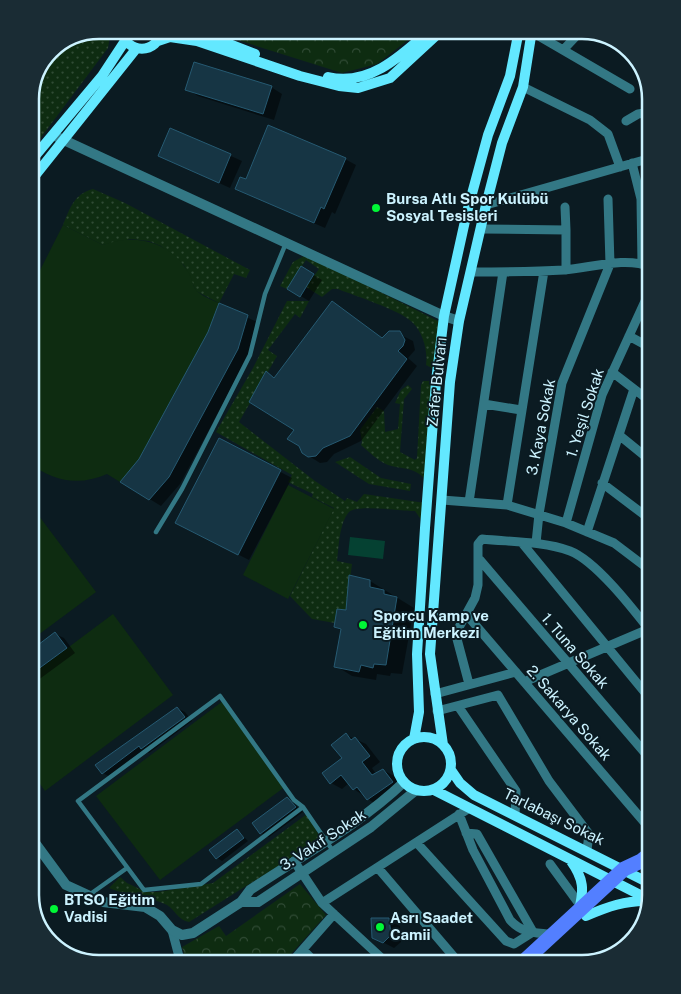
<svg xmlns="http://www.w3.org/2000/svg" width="681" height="994" font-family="'Public Sans',sans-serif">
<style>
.grass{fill:url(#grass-dots)}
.park{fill:url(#park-crowns)}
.pitch{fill:#0e2c11}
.water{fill:#054132}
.shadow{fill:#0007}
.building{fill:#163544;stroke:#265a72}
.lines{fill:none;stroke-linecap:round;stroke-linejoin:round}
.service{stroke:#337885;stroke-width:4.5}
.minor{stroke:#337885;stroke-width:9}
.tertiary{stroke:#337885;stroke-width:10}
.secondary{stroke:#63e8ff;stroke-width:10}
.primary{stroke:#537fff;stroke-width:15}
.poi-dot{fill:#00f736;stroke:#0b1b22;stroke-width:2}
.labels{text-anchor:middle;stroke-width:4;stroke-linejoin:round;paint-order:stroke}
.poi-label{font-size:15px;font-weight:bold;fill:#ccf3ff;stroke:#0b1b22;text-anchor:start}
.street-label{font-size:15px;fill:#ccf3ff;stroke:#0b1b22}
.rim{fill:none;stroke:#ccf3ff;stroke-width:2.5}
</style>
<defs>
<pattern id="grass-dots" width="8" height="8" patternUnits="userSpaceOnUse" patternTransform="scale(1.25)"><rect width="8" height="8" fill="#0e2c11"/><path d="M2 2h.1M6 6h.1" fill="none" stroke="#304b35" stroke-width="1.8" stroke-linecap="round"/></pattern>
<pattern id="park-crowns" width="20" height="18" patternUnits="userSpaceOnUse" patternTransform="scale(1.25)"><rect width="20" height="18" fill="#0e2c11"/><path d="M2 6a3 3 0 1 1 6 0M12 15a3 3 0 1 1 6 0" fill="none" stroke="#304b35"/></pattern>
</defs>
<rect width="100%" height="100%" fill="#0b1b22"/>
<path class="grass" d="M 99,30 L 111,30 L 108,48 L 30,152 C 30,136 26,108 31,93 C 41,58 67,42 99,30 Z
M 93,189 L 125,203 L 250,270 L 246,278 L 234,274 L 219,303 L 196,291 L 184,265 L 161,246 L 149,241 L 131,239 L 103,245 L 63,225 C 70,208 74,194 93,189 Z
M 304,256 L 310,257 L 442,323 L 434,369 L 426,365 C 428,351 423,332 412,322 C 400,310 355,296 338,289 L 332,289 L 322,297 L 306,287 L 319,269 L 306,260 L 287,289 L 280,286 L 293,262 Z
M 287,301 L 309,301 L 300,318 L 295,314 L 268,350 L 277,356 L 239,422 L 315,481 L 345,501 L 347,498 L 357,502 L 364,494 L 425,503 L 422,521 L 415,511 C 402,511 357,504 349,512 C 339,523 339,547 337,561 L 352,564 L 346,610 L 337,609 L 335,623 L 312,619 L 290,596 L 334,508 L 312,497 L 313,494 L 288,482 L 292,475 L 216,432 L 253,368 Z
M 423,381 L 433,381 L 425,479 C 412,466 404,470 388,465 C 378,461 369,452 361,445 L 362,442 L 360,430 L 377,407 L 384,411 L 385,432 L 398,429 L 400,404 L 395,403 L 401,390 L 408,385 L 412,389 L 404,399 L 400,452 L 415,460 L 417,458 L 421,385 Z
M 350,457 L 381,478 L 411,484 L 410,491 L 369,484 L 335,462 Z
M 307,814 L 321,839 L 189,922 C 178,920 175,910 167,905 C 149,896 128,896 109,888 L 120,877 L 127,883 L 146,892 L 158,892 L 213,883 Z"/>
<path class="park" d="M 206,30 L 421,30 L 377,64 L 342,73 Z
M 300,884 L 326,915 L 282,964 L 187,964 L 182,947 L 219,926 L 226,936 Z"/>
<path class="pitch" d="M 63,225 L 103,245 C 135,233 170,241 188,272 C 192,277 193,289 198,292 C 204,297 212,300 219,303 L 208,332 L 139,459 L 120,482 L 107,474 C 80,486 53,482 30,463 L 30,290 Z
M 288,485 L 334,509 L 288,599 L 243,575 Z
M 30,504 L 96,592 L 30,641 Z
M 113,614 L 173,695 L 45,791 L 30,770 L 30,676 Z
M 223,701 L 286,786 L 160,880 L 96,796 Z"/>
<path class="water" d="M 350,537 L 385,541 L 383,559 L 348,555 Z"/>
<path class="shadow" d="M 271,87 L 282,94 L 274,120 L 198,96 L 187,89 Z
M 171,129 L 242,161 L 230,188 L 160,156 Z
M 345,159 L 356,165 L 335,214 L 332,212 L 325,228 L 236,189 L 246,181 Z
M 302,268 L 322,280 L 309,301 L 289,289 Z
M 332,303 L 383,339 L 393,331 L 413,341 L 415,350 L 408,358 L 417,366 L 361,441 L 334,454 L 327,462 L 320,463 L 309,456 L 266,373 L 276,378 Z
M 220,305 L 259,323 L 249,355 L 180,484 L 161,506 L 122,482 L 140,460 L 210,333 Z
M 219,440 L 292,478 L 249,560 L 188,529 Z
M 370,581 L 414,608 L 402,674 L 391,673 L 390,676 L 377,674 L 376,680 L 352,676 L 336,666 L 342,631 L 335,627 Z
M 55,634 L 64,638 L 75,653 L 30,686 L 30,653 Z
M 177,708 L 185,712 L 192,721 L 149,753 L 146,751 L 110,777 L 103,773 Z
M 346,735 L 366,744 L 380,762 L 372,768 L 376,774 L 383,770 L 394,776 L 403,789 L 378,806 L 354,789 L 349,783 L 342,789 L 331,783 L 343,758 Z
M 287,798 L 303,812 L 269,837 L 261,833 Z
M 237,830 L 248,841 L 222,861 L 217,858 Z
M 30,894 L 41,908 L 38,926 L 30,895 Z
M 388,920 L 400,926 L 401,942 L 394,948 L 373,937 Z"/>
<path class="building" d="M 194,62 L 272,86 L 263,114 L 185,90 Z
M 268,125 L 346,158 L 324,209 L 321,207 L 314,223 L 235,189 L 240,177 L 246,179 Z
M 170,128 L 231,154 L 219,183 L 158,156 Z
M 301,266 L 314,274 L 300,297 L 287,289 Z
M 332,301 L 382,338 L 389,331 L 400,331 L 405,340 L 403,346 L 398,351 L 407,359 L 350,436 L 323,448 L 316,456 L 308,457 L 302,453 L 299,446 L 287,439 L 294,430 L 249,402 L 266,371 L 274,378 Z
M 219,303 L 248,315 L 238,349 L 169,477 L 149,500 L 120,482 L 139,459 L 208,332 Z
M 219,438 L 281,470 L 238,555 L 175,523 Z
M 349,575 L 370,580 L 370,587 L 384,590 L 384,594 L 397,597 L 386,665 L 374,664 L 373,668 L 361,665 L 359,672 L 334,667 L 341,629 L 334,627 L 337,609 L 346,610 Z
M 55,632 L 67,648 L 30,675 L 30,651 Z
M 177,707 L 185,717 L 141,749 L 139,746 L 102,774 L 95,765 Z
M 346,733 L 351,740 L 355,737 L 370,756 L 362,762 L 372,775 L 383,769 L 393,782 L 367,800 L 357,787 L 353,790 L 341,775 L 330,784 L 322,773 L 342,758 L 331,745 Z
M 287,797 L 296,807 L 260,834 L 252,823 Z
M 237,829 L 244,838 L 216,859 L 209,850 Z
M 371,918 L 389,918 L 391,935 L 383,943 L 372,938 Z"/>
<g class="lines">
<path class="service" d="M 156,532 L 182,489 L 250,355 L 265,294 L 286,243
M 303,807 L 201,884 L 144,890 L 78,801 L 220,696 L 294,800 L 303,807 L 333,851
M 89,895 L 127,868"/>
<path class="minor" d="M 532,32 L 630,89
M 564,49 L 582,30
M 523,87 L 590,120 L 608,134 L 620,167
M 626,121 L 638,114 L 651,112
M 632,163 L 641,199 L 642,264
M 486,205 L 651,158
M 565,207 L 566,230
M 481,229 L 566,230 L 566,270
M 471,272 C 502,272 533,272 564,270 C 591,268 625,256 651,267
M 629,336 L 651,348
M 612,372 L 651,402
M 484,404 L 521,410
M 619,435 L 651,461
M 602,483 L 651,520
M 442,500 L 507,505 L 566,523 L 614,543 L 651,571
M 469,502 L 503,272
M 507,505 L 544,271
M 566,523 L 602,395 L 651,288
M 587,532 L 634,389
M 522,543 L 651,700
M 536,543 L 539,514 L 562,383 L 610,264 L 608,199
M 480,560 L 651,760
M 466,614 L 651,830
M 524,682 L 651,628
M 469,684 L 457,639 L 457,631 L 475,598 L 478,585 L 478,544 L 482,539 C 510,542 543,541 570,551 C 596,561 633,609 651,632
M 435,694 L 516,672
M 458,706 L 516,791 L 515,815
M 437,711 L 498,695 L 549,781 L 589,834 L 587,850
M 459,814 L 473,850 L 510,920 C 523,934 535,932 554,935
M 466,833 L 477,834 L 533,932
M 417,843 L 506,941 L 514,944 L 533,932
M 294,861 L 322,903 L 388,964
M 550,864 L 580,905
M 378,868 L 460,964
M 322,903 L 468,809
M 172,930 L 181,964
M 303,950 L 317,964
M 290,964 L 334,914"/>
<path class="tertiary" d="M 55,136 L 444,316 L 459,321
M 30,836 L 66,885 L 103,902 L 145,907 L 160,916 L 172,930 L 182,935 L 193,933 L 241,902 L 250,890 C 302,855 358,826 404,782
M 241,902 L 258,902 L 371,827 L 415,791"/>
<path class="secondary" d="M 122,30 C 125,55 159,55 161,30
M 193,30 L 255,54
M 158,41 L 170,37 L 197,41 L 300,76 L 339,86 L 358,88 L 390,78 L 442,30
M 328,77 C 369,87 402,55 430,30
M 30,162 L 102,76 L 125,41
M 30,182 L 136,49
M397 764a27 27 0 1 1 54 0a27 27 0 1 1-54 0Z
M 414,739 L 419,712 L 417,654 L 425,528 L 436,381 L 444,316 L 467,212 L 488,135 L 510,76 L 519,30
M 443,745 L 430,654 L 450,382 L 459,321 L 486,205 L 502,143 L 523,87 L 532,30
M 451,770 L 460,783 L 474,795 L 651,884
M 434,790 L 650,900
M 571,861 C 584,879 584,890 579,910
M 586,916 C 607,907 626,900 649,901"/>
<path class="primary" d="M 521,964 L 624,869 L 641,861 L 651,853"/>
</g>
<g class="poi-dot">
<circle cx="376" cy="208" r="5"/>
<circle cx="363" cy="625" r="5"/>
<circle cx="54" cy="909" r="5"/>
<circle cx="380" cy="927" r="5"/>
</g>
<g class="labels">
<g class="poi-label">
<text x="386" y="204">Bursa Atlı Spor Kulübü<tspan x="386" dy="17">Sosyal Tesisleri</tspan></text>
<text x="373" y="621">Sporcu Kamp ve<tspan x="373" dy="17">Eğitim Merkezi</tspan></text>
<text x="64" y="905">BTSO Eğitim<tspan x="64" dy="17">Vadisi</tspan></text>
<text x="390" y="923">Asrı Saadet<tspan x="390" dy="17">Camii</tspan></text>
</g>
<g class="street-label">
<text transform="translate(437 382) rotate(-84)" y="5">Zafer Bulvarı</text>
<text transform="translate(585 413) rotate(-72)" y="5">1. Yeşil Sokak</text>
<text transform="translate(541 427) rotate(-79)" y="5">3. Kaya Sokak</text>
<text transform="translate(575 651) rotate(49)" y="5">1. Tuna Sokak</text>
<text transform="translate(569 713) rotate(49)" y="5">2. Sakarya Sokak</text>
<text transform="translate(554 817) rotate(26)" y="5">Tarlabaşı Sokak</text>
<text transform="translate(323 840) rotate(-33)" y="5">3. Vakıf Sokak</text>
</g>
</g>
<path d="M0 0H681V994H0ZM99 39H582A60 60 0 0 1 642 99V895A60 60 0 0 1 582 955H99A60 60 0 0 1 39 895V99A60 60 0 0 1 99 39Z" fill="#1a2c34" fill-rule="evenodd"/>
<path class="rim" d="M99 39H582A60 60 0 0 1 642 99V895A60 60 0 0 1 582 955H99A60 60 0 0 1 39 895V99A60 60 0 0 1 99 39Z"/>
</svg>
